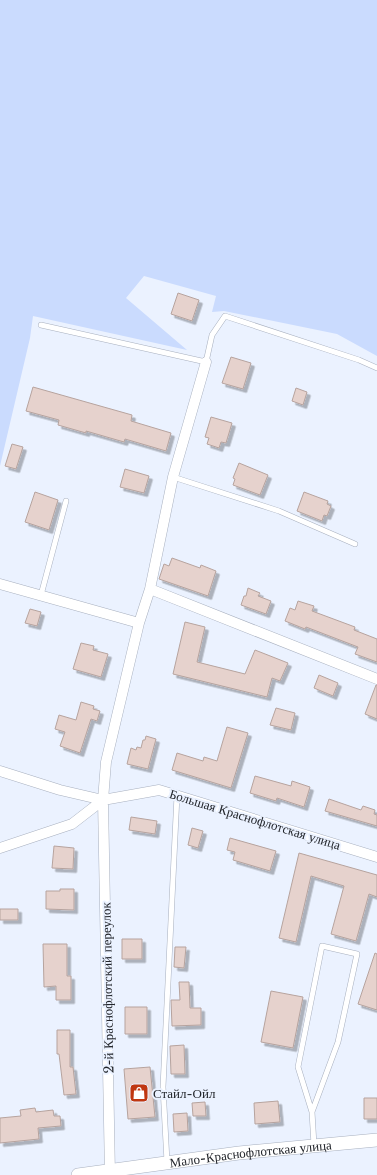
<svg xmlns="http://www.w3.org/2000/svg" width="377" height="1175" font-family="'Libre Baskerville',serif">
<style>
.green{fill:#cadbfe}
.building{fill:#e6d2cd;stroke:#b6a39e;filter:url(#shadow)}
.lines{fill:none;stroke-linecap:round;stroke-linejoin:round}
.service-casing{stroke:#a8b0bf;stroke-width:6}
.minor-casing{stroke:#a8b0bf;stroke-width:11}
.tertiary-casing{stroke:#a8b0bf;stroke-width:14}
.service{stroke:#fff;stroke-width:5}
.minor{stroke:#fff;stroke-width:10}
.tertiary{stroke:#fff;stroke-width:13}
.labels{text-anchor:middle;stroke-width:4;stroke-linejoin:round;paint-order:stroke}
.street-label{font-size:13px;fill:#22252b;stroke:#ebf2ff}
.poi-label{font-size:13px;fill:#22252b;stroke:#ebf2ff;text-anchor:start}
</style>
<defs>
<filter id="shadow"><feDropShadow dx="3.5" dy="3.5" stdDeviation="0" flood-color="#0004"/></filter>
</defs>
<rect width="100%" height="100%" fill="#ebf2ff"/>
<path class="green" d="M 0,0 L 377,0 L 377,356 L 337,334 L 224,311 L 212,312 L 216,296 L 144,276 L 126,298 L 187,350 L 33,316 L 30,338 L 0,466 Z"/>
<path class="building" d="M 178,293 L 199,300 L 192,321 L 171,314 Z
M 231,357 L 251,363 L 243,389 L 222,383 Z
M 33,387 L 132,415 L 131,421 L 171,433 L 166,451 L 125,439 L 124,442 L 86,431 L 86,433 L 58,425 L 59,420 L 26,411 Z
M 296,388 L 307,392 L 303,405 L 292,401 Z
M 211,417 L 232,423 L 226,443 L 221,442 L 219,448 L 207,444 L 209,438 L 205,437 Z
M 12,444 L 23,447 L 16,469 L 5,466 Z
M 239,463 L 268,475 L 260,495 L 233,485 L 235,479 L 233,478 Z
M 125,469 L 149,476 L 144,493 L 120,487 Z
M 35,492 L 58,500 L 49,530 L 25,522 Z
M 304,492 L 328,501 L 327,504 L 331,506 L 327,516 L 324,515 L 322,521 L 297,511 Z
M 172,558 L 200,568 L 201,565 L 216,571 L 208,596 L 159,579 L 164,564 L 169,566 Z
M 248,588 L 260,593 L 258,596 L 271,601 L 266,614 L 241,605 L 244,596 L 246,596 Z
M 298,601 L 314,606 L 312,611 L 355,627 L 354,630 L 377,639 L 377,662 L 355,654 L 358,647 L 306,627 L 305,629 L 285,621 L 290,608 L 295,610 Z
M 30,609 L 41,612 L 37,626 L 25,623 Z
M 185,622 L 205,627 L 197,662 L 245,674 L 255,650 L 288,663 L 280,681 L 272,678 L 267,697 L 173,674 Z
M 81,643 L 94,646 L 93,650 L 108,654 L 101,677 L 73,669 Z
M 319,675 L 338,683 L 333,696 L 314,688 Z
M 376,685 L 377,685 L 377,719 L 365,714 Z
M 81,702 L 94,706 L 93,709 L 100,711 L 97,721 L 91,719 L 80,753 L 60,746 L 65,732 L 55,729 L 59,715 L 76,720 Z
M 276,708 L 295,713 L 291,730 L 270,725 Z
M 227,727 L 248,733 L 231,788 L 172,770 L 177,753 L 203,761 L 204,757 L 217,761 Z
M 146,736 L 156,739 L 148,769 L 127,764 L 131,748 L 136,750 L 137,747 L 141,748 L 143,740 L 145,740 Z
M 255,776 L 291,786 L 292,781 L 310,787 L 304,807 L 277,798 L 276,801 L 250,793 Z
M 329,799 L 361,810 L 363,806 L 375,810 L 374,814 L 377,815 L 377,826 L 325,811 Z
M 131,817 L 157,821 L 155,834 L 129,830 Z
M 192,828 L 203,831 L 198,848 L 188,845 Z
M 230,838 L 276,851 L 270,871 L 233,860 L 235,852 L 227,850 Z
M 54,846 L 74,848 L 73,869 L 52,868 Z
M 299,853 L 377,875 L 377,897 L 369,894 L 356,941 L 331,934 L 344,886 L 311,876 L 296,942 L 279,938 Z
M 60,889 L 74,889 L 74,910 L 46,909 L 46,891 L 60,891 Z
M 0,909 L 18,909 L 18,920 L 0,920 Z
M 122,939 L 142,939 L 142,959 L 122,959 Z
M 43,944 L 67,944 L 67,976 L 71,976 L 71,1000 L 56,1000 L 56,986 L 44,987 Z
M 175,947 L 186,947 L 184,968 L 174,967 Z
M 375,953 L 377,954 L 377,1010 L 358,1004 Z
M 179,982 L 189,982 L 190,1008 L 201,1008 L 201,1025 L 172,1026 L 171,1000 L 180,1000 Z
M 271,991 L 303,997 L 293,1048 L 261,1042 Z
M 125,1007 L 147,1007 L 147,1034 L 125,1034 Z
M 57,1030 L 70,1030 L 70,1067 L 73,1067 L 76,1094 L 64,1095 L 59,1054 L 57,1054 Z
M 184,1045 L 185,1074 L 171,1074 L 170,1046 Z
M 150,1067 L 155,1117 L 128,1119 L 124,1069 Z
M 364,1098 L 377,1098 L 377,1119 L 364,1119 Z
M 278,1101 L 280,1122 L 255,1124 L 254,1103 Z
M 205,1102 L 206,1116 L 193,1116 L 192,1103 Z
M 35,1108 L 36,1112 L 53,1110 L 54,1116 L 60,1116 L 61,1126 L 38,1128 L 39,1139 L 0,1143 L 0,1118 L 21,1116 L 20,1110 Z
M 187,1113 L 188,1131 L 174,1132 L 173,1114 Z"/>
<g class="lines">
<defs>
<path id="service" d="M 41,325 L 206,362 L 212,335 L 225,316 L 359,360 L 377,368
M 173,477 L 279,511 L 355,544
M 41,595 L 66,501
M 312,1112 L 298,1067 L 322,946 L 357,954 L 338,1042 L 312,1112 L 314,1145
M 167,1162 L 163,1087 L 177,795"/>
<path id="minor" d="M 0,584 L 139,623
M 150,589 L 377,679
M 0,771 L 60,790 L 103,800
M 0,848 L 72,824 L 103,800 L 159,790 L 377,857
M 110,1175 L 103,800 L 106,762 L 139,623 L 150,589 L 173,477 L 206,362"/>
<g id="tertiary">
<path id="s1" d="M 78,1175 L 239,1153 L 377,1140"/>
</g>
</defs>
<use href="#service" class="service-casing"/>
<use href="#minor" class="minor-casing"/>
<use href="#tertiary" class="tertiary-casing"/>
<use href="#service" class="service"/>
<use href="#minor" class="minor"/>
<use href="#tertiary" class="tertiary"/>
</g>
<defs>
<symbol id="shop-square" viewBox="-11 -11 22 22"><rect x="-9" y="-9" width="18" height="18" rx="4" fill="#c03711" stroke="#ebf2ff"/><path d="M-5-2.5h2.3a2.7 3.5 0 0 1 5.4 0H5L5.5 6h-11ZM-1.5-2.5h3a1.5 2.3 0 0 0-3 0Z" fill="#fff"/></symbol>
</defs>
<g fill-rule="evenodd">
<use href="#shop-square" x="128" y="1082" width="22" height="22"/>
</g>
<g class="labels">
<g class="street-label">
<text transform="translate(255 819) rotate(17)" y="5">Большая Краснофлотская улица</text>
<text transform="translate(107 988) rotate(-91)" y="5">2-й Краснофлотский переулок</text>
<text dy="5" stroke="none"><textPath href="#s1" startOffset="174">Мало-Краснофлотская улица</textPath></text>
</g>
<g class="poi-label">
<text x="153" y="1098">Стайл-Ойл</text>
</g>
</g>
</svg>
